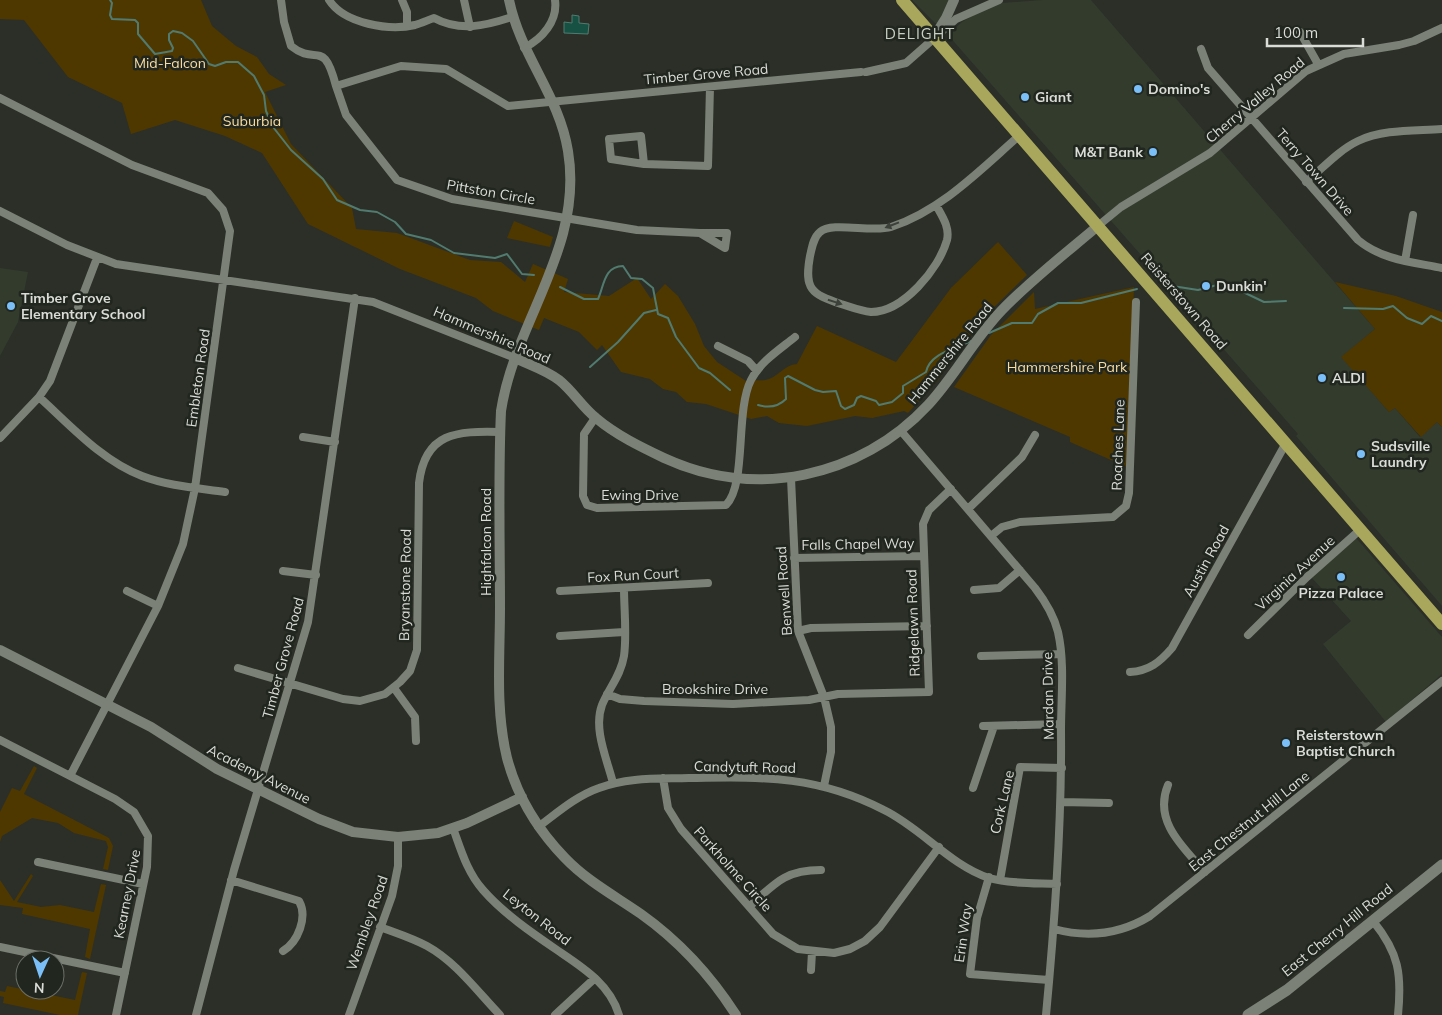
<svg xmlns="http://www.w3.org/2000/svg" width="1442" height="1015" font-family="Mulish,sans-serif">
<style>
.built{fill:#333b2d}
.green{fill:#4e3800}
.water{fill:#175144;stroke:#517b70}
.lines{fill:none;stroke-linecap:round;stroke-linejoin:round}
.stream{stroke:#517b70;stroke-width:2}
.minor{stroke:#7c8178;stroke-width:8}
.tertiary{stroke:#7c8178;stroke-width:10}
.secondary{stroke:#7c8178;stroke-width:11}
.primary{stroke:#a9a75c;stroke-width:12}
.oneway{fill:#3c4139}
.poi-dot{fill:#7abff8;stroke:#21261e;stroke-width:2}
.labels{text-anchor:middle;stroke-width:5;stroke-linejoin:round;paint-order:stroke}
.park-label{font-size:14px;fill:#f9dca2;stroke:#21261e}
.street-label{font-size:14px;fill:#d9dcd7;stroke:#21261e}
.poi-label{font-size:14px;font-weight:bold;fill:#d9dcd7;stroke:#21261e;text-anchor:start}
.neighbourhood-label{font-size:15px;letter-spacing:1px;fill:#c9cfc4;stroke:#21261e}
</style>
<rect width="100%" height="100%" fill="#2b2f27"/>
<path class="built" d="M 912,0 L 951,0 L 938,23 L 935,23 Z
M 1042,0 L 1091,0 L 1375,329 L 1342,357 L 1389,412 L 1395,408 L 1420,437 L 1437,422 L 1442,427 L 1442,606 L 1296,436 L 1298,434 L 948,35 L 962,22 L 985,8 L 1001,3 Z
M 0,268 L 28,272 L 18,322 L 0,356 Z
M 1353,539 L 1357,539 L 1442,637 L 1442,674 L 1386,722 L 1323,644 L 1351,621 L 1312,578 Z"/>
<path class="green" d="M 0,0 L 201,0 L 212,26 L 236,46 L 257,57 L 269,74 L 286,85 L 265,92 L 291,144 L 352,208 L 356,229 L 397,233 L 470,260 L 501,262 L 525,282 L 533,264 L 568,279 L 564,292 L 609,296 L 637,278 L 651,299 L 665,284 L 678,296 L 695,324 L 704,346 L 717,362 L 749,383 C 755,378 762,382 769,379 C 780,375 784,365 797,364 L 817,326 L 896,362 L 951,288 L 998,242 L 1027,275 L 983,318 L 938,380 L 908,413 L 904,411 L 872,418 L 855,416 L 807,426 L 779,423 L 767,416 L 751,419 L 706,404 L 687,402 L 676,392 L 663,389 L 650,379 L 621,372 L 602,345 L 597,350 L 579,332 L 544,318 L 539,330 L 493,311 L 476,298 L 400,269 L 308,224 L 262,153 L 225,136 L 175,120 L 131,134 L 122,103 L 68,77 L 24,20 L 0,19 Z
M 514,221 L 553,237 L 550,247 L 507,238 Z
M 1335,282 L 1396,296 L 1442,312 L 1442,427 L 1437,422 L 1421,437 L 1395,408 L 1389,412 L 1341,357 L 1375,329 Z
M 1134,287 L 1127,467 L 1070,442 L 1070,437 L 954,387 L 991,335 L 1034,292 L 1035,309 Z
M 34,766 L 37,768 L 24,794 L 109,838 L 113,846 L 108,870 L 103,869 L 108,847 L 106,841 L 74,833 L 58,823 L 32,818 L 2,836 L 0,842 L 0,812 L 12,788 L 20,791 Z
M 31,874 L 33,876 L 17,902 L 41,907 L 60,905 L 94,912 L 101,884 L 106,885 L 90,959 L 85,957 L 90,929 L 22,914 L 23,908 L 0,905 L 0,880 L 14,901 Z
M 82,972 L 87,973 L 78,1015 L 60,1015 L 3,1003 L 4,997 L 0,996 L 0,991 L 5,992 L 7,986 L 75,1000 Z"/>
<path class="water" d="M 572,15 L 579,16 L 579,23 L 589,24 L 588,34 L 564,33 L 564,22 L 572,23 Z"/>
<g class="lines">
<path class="stream" d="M 110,0 L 112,3 L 110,15 L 112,19 L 135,20 L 138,23 L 138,34 L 155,54 L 172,51 L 173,48 L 169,40 L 169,34 L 173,31 L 182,33 L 193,41 L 209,64 L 215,66 L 226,62 L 238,62 L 254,76 L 264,95 L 266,111 L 273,127 L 291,150 L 323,179 L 337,200 L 360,210 L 377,212 L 395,222 L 406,234 L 431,240 L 454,253 L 495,258 L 507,254 L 522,274 L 534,275
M 1166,285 L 1198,290 L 1221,284 L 1228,289 L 1241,291 L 1264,302 L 1286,301
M 560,287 L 584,299 L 598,299 C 604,286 604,266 623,266 L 631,278 L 642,279 L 653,288 L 658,314 L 668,318 L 676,337 L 699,368 L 710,373 L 730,390
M 1344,308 L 1383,309 L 1393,306 L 1407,318 L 1422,324 L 1431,316 L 1442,321
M 989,333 L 1012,323 L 1032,323 L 1038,314 L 1058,303 L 1081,303 L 1137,289
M 590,367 L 618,342 L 644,313 L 656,310
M 758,405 C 768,408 778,407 786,399 L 785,378 L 788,376 L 815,390 L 823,392 L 836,391 L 841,406 L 845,409 L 854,405 L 857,398 L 861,396 L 876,401 L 879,405 L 892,402 L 903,393 L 903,386 L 926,372 C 930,353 955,349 971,341"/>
<path class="minor" d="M 281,0 L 284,22 L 291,46 C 317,67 323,37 336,86
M 329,0 C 344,24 390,31 415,25 C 422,23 428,20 434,18 C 460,32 485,26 512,17
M 402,0 L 407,12 L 407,25
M 464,0 L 470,27
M 1300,32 L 1318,64
M 524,48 C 542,39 558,21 555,0
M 1201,49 L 1208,68 L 1358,240 C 1382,260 1412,262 1442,268
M 866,72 L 906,63 L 956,19 L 999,0
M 0,98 L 132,165 L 208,193 L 223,210 L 230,231 L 195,488 L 183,544 L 158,606 L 70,776
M 644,164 L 641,136 L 609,139 L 611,159 L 644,164 L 708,166 L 710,87
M 1306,182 C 1323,168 1339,150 1358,141 C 1383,129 1415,131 1442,129
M 936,205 C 942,216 950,227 947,240 C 939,269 903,312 871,312 C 860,311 851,307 841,304 C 811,294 804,289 810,256 C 812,248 813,238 820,232 C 832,221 872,233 891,227 C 942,210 980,170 1020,135
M 0,211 L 67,245 L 116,264 L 373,302 L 515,358
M 1099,225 L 1121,207 L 1210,153 L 1306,71 L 1344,54 L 1399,45 L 1414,41 L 1442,28
M 700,233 L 727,233 L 725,248 L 700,233 L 637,230 L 452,199 L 397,180 L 346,115 L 336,86 L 401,66 L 446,69 L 508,106 L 861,72
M 1405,261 L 1413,215
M 718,346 L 748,361 L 757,371
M 39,397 C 70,425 102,461 142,476 C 168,486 197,488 225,492
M 595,418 L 584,434 L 583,496 L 587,505 L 597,508 L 726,505 C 747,484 735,411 751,380 C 760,362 779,350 795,337
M 901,431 L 1035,588 C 1045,601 1054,616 1058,632 C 1065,663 1061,698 1061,730 C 1062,826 1055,920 1046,1015
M 303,437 L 335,442
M 0,438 L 39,397 L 50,381 L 97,258
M 791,478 L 798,631 L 824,697 L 831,727 L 831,752 L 824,786
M 968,509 L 1022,457 L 1035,435
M 991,536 L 1002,527 L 1020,522 L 1113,517 L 1126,506 L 1129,493 L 1136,302
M 794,558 L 923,556
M 283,571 L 316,575
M 974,590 L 999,588 L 1020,570
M 127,591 L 158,606
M 560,591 L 708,583
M 798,631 L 811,628 L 927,626
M 1248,635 L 1307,577 L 1361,529
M 560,636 L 624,632
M 981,656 L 1060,654
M 238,668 L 343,699 L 360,701 L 385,694 L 400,682 L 410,671 L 417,650 L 419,483 C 425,432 457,431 500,432
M 1130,672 C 1149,671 1160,662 1172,648 L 1286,443
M 394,688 L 415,717 L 416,741
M 607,694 L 620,699 L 644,701 L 733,704 L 809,700 L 838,694 L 929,692 L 923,524 L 929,510 L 951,489
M 983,726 L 1061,724
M 0,740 L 115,799 L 134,812 L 148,836 L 147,867 L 116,1015
M 663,778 L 668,808 L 681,829 L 773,934 L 798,949 L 834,953 L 850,949 L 865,941 L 880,927 L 939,847
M 613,783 C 607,759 593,729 602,705 C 609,688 621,675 624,656 C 627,634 624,610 624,588
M 1168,785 C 1153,821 1183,847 1205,872
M 973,788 L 994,726
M 1061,802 L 1109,803
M 538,827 C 557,813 576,796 599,788 C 628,777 658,779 689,778 C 763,777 816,775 884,810 C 921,828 950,865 989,878 C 1011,884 1035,883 1057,884
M 453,828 C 461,850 467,872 483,890 C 503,913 532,933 557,950 C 582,967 610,984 619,1015
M 38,862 L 143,884
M 989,877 L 977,918 L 970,974 L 1049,980
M 231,880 L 299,901 C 308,917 298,942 283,951
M 1000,880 L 1020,767 L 1062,768
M 750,906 C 775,883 785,870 821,870
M 1373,921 C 1399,953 1402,974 1398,1015
M 380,927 C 396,933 412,938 427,946 C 456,962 477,991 500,1015
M 1054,929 C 1088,938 1119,935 1150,916 L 1442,681
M 0,947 L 125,973
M 811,970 L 812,952
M 196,1015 L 234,870 L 308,622 L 355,298
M 349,1015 L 392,896 L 398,866 L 398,837
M 555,1015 L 595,978"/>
<path class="tertiary" d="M 509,0 C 521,57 559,95 568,151 C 584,248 515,320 501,411 C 498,477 500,542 500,608 C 500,657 495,709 507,758 C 517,796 538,830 565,858 C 587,881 615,896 641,914 C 679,941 711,976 736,1015
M 934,37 L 946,18 L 954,0
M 515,358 C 530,365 546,370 559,380 C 573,391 582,407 596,418 C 616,435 641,447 664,458 C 755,500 860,478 928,405 C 955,376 974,339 1002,310 C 1032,279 1066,253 1099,225
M 0,650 L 151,727 L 217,769 L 319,819 L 353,832 L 398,837 L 438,833 L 467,823 L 522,797"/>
<path class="secondary" d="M 1248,1015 L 1287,990 L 1442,865"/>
<path class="primary" d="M 902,0 L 1442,624"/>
</g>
<defs><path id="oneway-solid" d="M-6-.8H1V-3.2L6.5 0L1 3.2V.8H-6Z" transform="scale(1.25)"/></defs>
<g class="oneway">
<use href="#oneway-solid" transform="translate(892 225) rotate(159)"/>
<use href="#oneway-solid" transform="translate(835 302) rotate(18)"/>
</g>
<g class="poi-dot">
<circle cx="1138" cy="89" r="5"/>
<circle cx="1025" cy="97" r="5"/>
<circle cx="1153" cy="152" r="5"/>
<circle cx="1206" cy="286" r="5"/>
<circle cx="11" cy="306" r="5"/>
<circle cx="1322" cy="378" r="5"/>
<circle cx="1361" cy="454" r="5"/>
<circle cx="1341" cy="577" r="5"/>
<circle cx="1286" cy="743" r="5"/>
</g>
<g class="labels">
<g class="park-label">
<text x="170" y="68">Mid-Falcon</text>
<text x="252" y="126">Suburbia</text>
<text x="1067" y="372">Hammershire Park</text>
</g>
<g class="street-label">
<text transform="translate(706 74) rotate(-5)" y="5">Timber Grove Road</text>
<text transform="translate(1255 100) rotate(-40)" y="5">Cherry Valley Road</text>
<text transform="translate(1315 172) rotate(49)" y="5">Terry Town Drive</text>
<text transform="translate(491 192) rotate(10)" y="5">Pittston Circle</text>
<text transform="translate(1184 301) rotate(49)" y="5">Reisterstown Road</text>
<text transform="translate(492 335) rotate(23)" y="5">Hammershire Road</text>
<text transform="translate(950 353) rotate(-51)" y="5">Hammershire Road</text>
<text transform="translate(198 378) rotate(-82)" y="5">Embleton Road</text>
<text transform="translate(1118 445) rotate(-88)" y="5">Roaches Lane</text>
<text x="640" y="500">Ewing Drive</text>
<text transform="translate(486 542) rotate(-90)" y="5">Highfalcon Road</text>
<text transform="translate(858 544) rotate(-1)" y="5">Falls Chapel Way</text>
<text transform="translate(1206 561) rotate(-61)" y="5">Austin Road</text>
<text transform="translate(1295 573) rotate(-43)" y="5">Virginia Avenue</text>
<text transform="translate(633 575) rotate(-3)" y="5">Fox Run Court</text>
<text transform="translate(405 585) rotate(-89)" y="5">Bryanstone Road</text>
<text transform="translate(784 591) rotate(-94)" y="5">Benwell Road</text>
<text transform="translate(913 623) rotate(-92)" y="5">Ridgelawn Road</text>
<text transform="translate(283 658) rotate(-75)" y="5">Timber Grove Road</text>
<text x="715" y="694">Brookshire Drive</text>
<text transform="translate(1048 696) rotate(-91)" y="5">Mardan Drive</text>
<text transform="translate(745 767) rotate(1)" y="5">Candytuft Road</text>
<text transform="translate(259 774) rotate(27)" y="5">Academy Avenue</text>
<text transform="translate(1002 802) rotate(-77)" y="5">Cork Lane</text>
<text transform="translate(1249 821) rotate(-39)" y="5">East Chestnut Hill Lane</text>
<text transform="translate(733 869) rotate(48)" y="5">Parkholme Circle</text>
<text transform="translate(127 894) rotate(-79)" y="5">Kearney Drive</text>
<text transform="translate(537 917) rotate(38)" y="5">Leyton Road</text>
<text transform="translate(367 923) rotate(-71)" y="5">Wembley Road</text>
<text transform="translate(1337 930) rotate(-39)" y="5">East Cherry Hill Road</text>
<text transform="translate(963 933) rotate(-82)" y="5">Erin Way</text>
</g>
<g class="poi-label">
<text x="1148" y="94">Domino's</text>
<text x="1035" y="102">Giant</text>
<text x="1143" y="157" text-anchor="end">M&amp;T Bank</text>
<text x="1216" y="291">Dunkin'</text>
<text x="21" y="303">Timber Grove<tspan x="21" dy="16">Elementary School</tspan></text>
<text x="1332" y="383">ALDI</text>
<text x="1371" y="451">Sudsville<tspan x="1371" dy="16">Laundry</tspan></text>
<text x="1341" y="598" text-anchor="middle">Pizza Palace</text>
<text x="1296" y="740">Reisterstown<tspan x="1296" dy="16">Baptist Church</tspan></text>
</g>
<g class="neighbourhood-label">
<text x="920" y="39">DELIGHT</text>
</g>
</g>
<g transform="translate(40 975) rotate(183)"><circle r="24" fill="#21261e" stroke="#6b6f68"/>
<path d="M0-4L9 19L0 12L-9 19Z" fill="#7abff8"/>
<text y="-8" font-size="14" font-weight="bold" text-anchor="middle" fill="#d9dcd7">N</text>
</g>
<path d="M1267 38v8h96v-8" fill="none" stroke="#d9dcd7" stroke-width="2.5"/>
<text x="1274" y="38" font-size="15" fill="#d9dcd7" stroke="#21261e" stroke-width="4" paint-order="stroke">100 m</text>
</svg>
